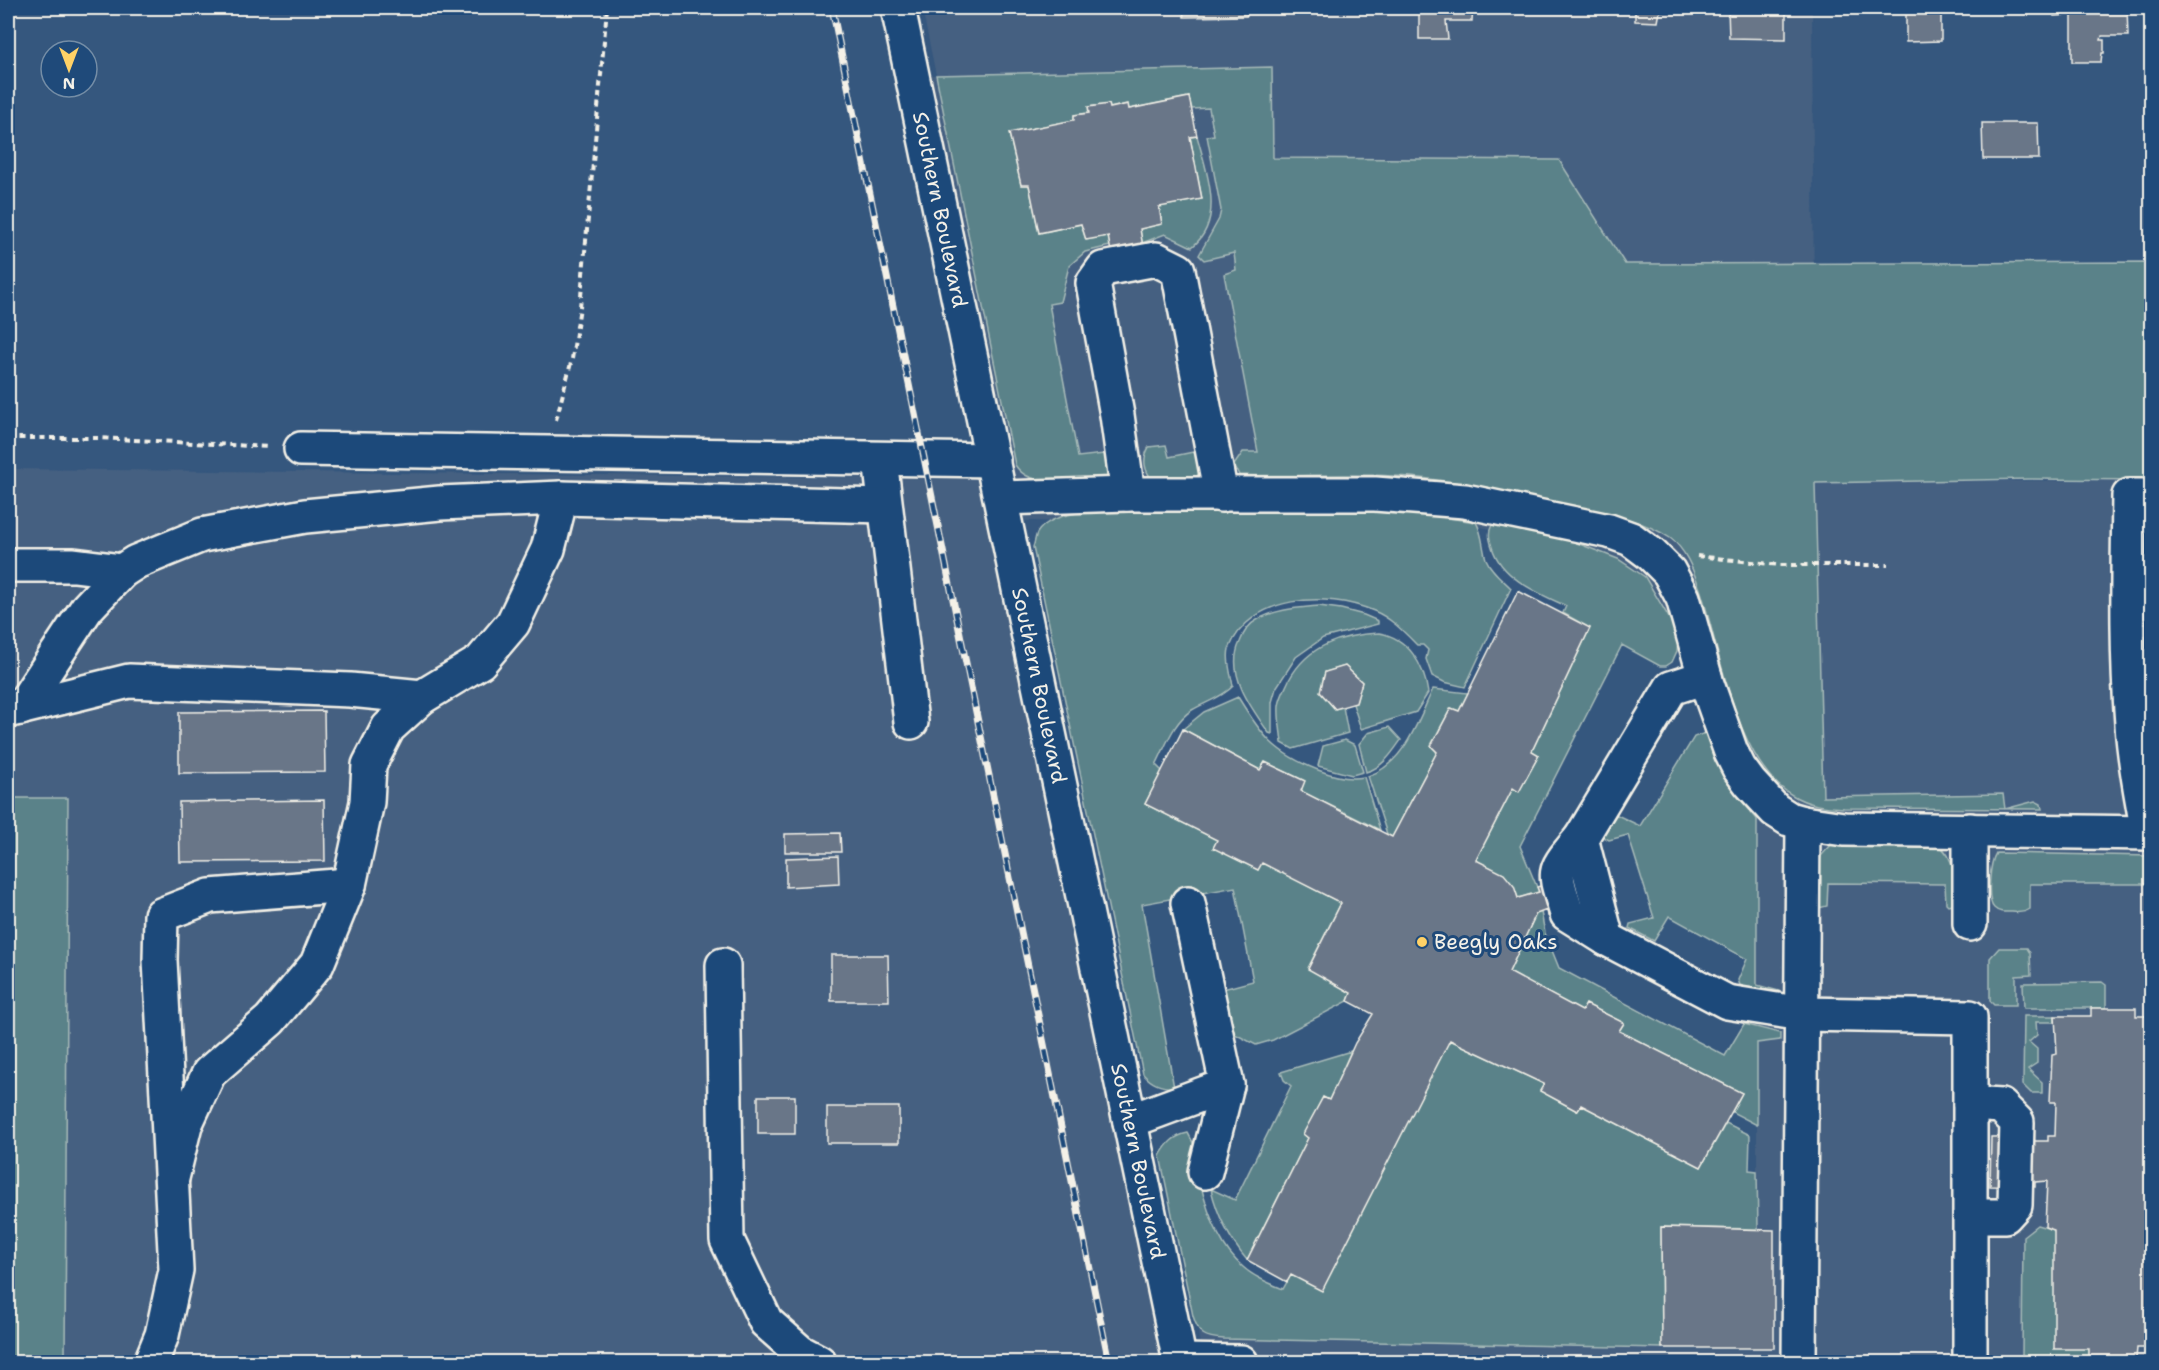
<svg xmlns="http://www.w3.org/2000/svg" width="2159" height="1370" font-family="'Shantell Sans',sans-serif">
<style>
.built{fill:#456081}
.green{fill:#5a8289;stroke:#a7bab8;stroke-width:1.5}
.building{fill:#697688;stroke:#f4f1e8;stroke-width:1.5}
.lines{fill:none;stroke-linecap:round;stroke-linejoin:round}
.minor-casing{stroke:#f4f1e8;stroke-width:38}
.path{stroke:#f4f1e8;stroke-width:4;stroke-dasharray:6 4.5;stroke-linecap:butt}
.minor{stroke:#1f4a7a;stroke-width:33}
.rail-casing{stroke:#f4f1e8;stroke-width:7}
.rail{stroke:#1f4a7a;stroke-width:4.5;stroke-dasharray:14;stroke-linecap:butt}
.poi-dot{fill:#ffd166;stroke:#1f4a7a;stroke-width:2}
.labels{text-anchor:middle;stroke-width:6;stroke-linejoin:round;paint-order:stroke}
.street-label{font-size:21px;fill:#f4f1e8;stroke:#1f4a7a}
.poi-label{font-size:21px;fill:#f4f1e8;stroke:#1f4a7a;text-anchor:start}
</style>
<rect width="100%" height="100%" fill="#35577e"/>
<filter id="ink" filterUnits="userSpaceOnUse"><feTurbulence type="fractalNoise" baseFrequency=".0167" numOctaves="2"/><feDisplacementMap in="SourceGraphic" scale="12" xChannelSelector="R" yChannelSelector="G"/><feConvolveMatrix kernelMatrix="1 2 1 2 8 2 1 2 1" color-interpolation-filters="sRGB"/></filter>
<g filter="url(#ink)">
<path class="built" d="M 922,8 L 1812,8 L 1815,482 L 2151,480 L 2151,1362 L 1202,1362 L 1198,1331 L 1214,1338 L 1224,1339 L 1662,1348 L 1661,1227 L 1757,1229 L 1757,819 L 1732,789 L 1717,760 L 1664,616 L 1564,541 L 1414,516 L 1064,522 L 1005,520 L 1180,1362 L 65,1362 L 68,799 L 8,798 L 8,469 L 996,479 L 911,76 L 936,75 Z"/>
<path class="green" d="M 1272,67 L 1273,158 L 1559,160 L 1625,264 L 2151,262 L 2151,480 L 2029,479 L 1815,483 L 1823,797 L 2003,794 L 2005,809 L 2035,801 L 2041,804 L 2042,809 L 1844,808 C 1825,807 1808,805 1792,795 C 1736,763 1720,650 1701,592 C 1694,573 1687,550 1670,538 C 1641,518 1601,513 1567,506 C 1509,494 1451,478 1393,476 C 1341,473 1290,477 1239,475 L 1234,465 L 1243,452 L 1258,452 L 1224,274 L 1236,270 L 1234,253 L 1204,260 L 1199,255 L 1219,219 L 1221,210 L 1207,136 L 1214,135 L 1209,108 L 1192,109 L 1189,97 L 1129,109 L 1127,104 L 1110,108 L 1109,104 L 1089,107 L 1089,113 L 1074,115 L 1074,120 L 1009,133 L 1021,185 L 1029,185 L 1039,233 L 1081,224 L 1086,240 L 1108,236 L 1110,246 L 1085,252 L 1069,266 L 1060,302 L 1049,304 L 1078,457 L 1104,454 L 1110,457 L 1113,474 L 1105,481 L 1041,480 C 1029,478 1022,475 1015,465 L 936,75 Z
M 1197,136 C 1206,170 1226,220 1192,247 L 1165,234 L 1142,243 L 1140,229 L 1162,224 L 1159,207 L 1202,199 L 1190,137 Z
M 1166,445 L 1169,457 L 1193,452 L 1199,456 L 1200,472 L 1195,479 L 1153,480 C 1144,471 1142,459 1149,447 Z
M 1151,510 L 1285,510 L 1413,513 L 1476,522 C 1483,534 1482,547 1486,559 C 1491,571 1502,579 1511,588 L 1465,687 L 1444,682 L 1432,676 L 1426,659 L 1428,650 L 1423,645 L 1417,645 C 1404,632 1391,618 1374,611 C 1327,591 1250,594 1229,649 C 1226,660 1231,675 1233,686 C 1223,697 1206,702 1192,710 C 1173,722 1166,746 1156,765 L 1162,771 L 1145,804 L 1217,840 L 1214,847 L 1258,870 L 1262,863 L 1341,903 L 1308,968 L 1351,993 L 1348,1001 L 1273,1040 L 1256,1045 L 1231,1032 L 1223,989 L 1253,981 L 1235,887 L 1142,904 L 1174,1088 C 1160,1087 1152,1084 1143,1074 L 1033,547 C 1035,543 1035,537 1037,533 C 1055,505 1122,511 1151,510 Z
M 1492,525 L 1564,538 L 1618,559 L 1645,577 L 1671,621 L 1678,642 L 1677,651 L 1672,662 L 1666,666 L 1660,666 L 1622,645 L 1520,846 L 1539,892 L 1518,898 C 1511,876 1495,870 1476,860 L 1513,788 L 1519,791 L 1539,755 L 1532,751 L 1590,628 L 1563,613 L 1566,606 C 1538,593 1501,578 1492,547 C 1489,538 1488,532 1492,525 Z
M 1319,606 L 1341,609 L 1364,615 L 1378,621 L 1378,624 L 1323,638 L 1296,657 L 1276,688 L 1272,702 L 1272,734 L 1269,733 C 1251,708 1225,673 1240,642 C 1243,634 1249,624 1257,620 C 1275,609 1298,608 1319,606 Z
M 1379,633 C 1409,638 1424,665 1428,693 L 1416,712 L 1361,729 L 1353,704 L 1356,703 L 1362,682 L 1345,666 L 1325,672 L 1320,692 L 1335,709 L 1343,707 L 1348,733 L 1293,749 L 1282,743 C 1281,731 1278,718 1279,706 C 1280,697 1285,689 1289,680 C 1308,645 1341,635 1379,633 Z
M 1433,689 L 1468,693 L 1459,711 L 1451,708 L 1431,745 L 1437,752 L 1392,837 L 1387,834 L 1368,776 C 1405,764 1418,720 1433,689 Z
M 1238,697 C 1262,736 1274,753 1318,770 C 1333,776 1348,780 1364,777 L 1380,830 L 1301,791 L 1304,781 L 1265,762 L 1260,770 L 1183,729 L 1204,712 Z
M 1389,727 L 1401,740 C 1392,753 1382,768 1366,772 L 1359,744 L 1368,733 Z
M 1708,732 L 1717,760 L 1732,789 L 1757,819 L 1757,985 L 1779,991 L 1779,995 L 1772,998 L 1740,985 L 1738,980 L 1747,959 L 1669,916 L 1654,941 L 1629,928 L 1630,924 L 1654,918 L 1628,835 L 1609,840 L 1602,836 L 1615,814 L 1640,826 L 1694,737 Z
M 1345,740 L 1355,745 L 1363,772 L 1352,775 L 1318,766 L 1323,746 Z
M 8,798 L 68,798 L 65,1362 L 8,1362 Z
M 1832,844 L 1938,845 C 1957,857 1955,884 1953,904 L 1948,905 L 1946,903 L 1945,884 L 1828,883 L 1827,906 L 1819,908 L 1816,904 L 1818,869 L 1821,856 Z
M 1996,853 L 2151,856 L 2151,884 L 2030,884 L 2030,909 C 2024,913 2019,913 2012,912 C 2006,912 1999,913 1994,908 C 1986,900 1990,862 1996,853 Z
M 1541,912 L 1545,933 L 1559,968 L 1725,1056 L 1744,1024 L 1780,1033 L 1780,1040 L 1757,1043 L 1757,1125 L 1732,1112 L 1742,1093 L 1619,1031 L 1624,1023 L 1586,1004 L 1582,1011 L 1509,972 L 1536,914 Z
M 1999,948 L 2027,948 L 2030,953 L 2031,975 L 2016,976 L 2016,1005 L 1994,1005 L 1990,1001 L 1990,958 Z
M 2102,982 L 2106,985 L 2106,1008 L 2024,1008 L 2023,983 Z
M 2024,1016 L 2055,1016 L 2055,1022 L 2036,1022 L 2037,1035 L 2029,1042 L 2037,1049 L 2037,1063 L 2028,1069 L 2042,1082 L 2042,1093 L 2031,1093 L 2023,1085 Z
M 1450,1040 L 1544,1084 L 1540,1091 L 1577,1111 L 1581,1105 L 1701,1167 L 1726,1123 L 1750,1135 L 1749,1170 L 1757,1171 L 1758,1229 L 1661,1227 L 1662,1348 L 1224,1339 C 1204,1338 1199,1335 1193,1316 L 1160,1156 C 1167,1143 1174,1136 1188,1133 C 1199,1151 1196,1163 1200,1182 C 1207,1211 1219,1247 1243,1267 C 1254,1277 1269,1283 1283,1289 L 1291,1275 Z
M 1351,1051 L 1329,1100 L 1323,1097 L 1304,1134 L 1308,1138 L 1247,1260 C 1230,1240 1217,1214 1211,1189 L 1235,1200 L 1291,1086 L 1284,1080 L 1281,1072 Z
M 2037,1225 L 2054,1230 L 2089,1349 L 2089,1358 L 2022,1358 L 2023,1236 Z"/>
<path class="building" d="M 1183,8 L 1247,8 L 1247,16 L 1184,17 Z
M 1419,8 L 1473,8 L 1472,21 L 1446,21 L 1448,39 L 1419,39 Z
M 1635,8 L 1680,8 L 1680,12 L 1660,11 L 1658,22 L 1635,21 Z
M 1728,8 L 1786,8 L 1786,39 L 1729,38 Z
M 1883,8 L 1941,8 L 1941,41 L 1906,42 L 1906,12 L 1883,11 Z
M 2054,8 L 2127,8 L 2128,36 L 2102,36 L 2101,40 L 2104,40 L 2104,53 L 2102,53 L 2101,62 L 2072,62 L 2072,15 L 2054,16 Z
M 1189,97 L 1197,136 L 1190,137 L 1202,199 L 1159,207 L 1162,224 L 1140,229 L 1143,247 L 1111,252 L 1108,236 L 1086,240 L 1081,224 L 1039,233 L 1029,185 L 1021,185 L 1009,133 L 1074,120 L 1074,115 L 1089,113 L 1088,107 L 1109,104 L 1110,108 L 1128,104 L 1129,109 Z
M 1982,123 L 2038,123 L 2039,159 L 1983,159 Z
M 1518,591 L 1590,628 L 1532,751 L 1539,755 L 1519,792 L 1513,788 L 1476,860 L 1504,874 L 1514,886 L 1518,898 L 1539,892 L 1537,887 L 1574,876 L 1583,905 L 1548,916 L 1547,910 L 1536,914 L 1509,972 L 1582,1011 L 1586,1004 L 1624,1023 L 1619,1031 L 1742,1093 L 1701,1167 L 1581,1105 L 1577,1111 L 1540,1091 L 1544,1084 L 1450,1040 L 1322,1291 L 1291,1275 L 1287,1282 L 1247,1260 L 1308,1138 L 1303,1134 L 1323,1097 L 1329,1100 L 1355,1043 L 1373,1014 L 1348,1001 L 1351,993 L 1308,969 L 1341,903 L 1262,863 L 1258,870 L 1213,848 L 1217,840 L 1145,804 L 1183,729 L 1260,770 L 1265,762 L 1305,781 L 1301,791 L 1392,837 L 1437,752 L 1431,746 L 1451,708 L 1459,711 Z
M 1345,666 L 1362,682 L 1356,703 L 1335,709 L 1320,692 L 1325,672 Z
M 324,711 L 325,772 L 179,773 L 179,712 Z
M 324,800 L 325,861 L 180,862 L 179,802 Z
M 840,833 L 841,852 L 785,852 L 785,834 Z
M 838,856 L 839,884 L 786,887 L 786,858 Z
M 831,955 L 888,955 L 889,1001 L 831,1001 Z
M 2091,1008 L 2136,1008 L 2136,1016 L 2152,1016 L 2152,1348 L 2137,1348 L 2136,1358 L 2089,1358 L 2089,1349 L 2054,1349 L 2054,1230 L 2045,1227 L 2047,1181 L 2035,1182 L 2035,1187 L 1990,1186 L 1991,1137 L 2032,1136 L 2035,1141 L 2048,1141 L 2048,1136 L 2055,1136 L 2056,1102 L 2050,1102 L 2052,1055 L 2057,1054 L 2055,1016 L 2091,1016 Z
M 758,1096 L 795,1096 L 795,1134 L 758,1134 Z
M 827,1107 L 899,1107 L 899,1143 L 827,1143 Z
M 1661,1227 L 1774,1230 L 1774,1348 L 1662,1348 Z"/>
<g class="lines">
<defs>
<g id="minor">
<path id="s1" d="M 898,8 L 1180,1362"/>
<path d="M 301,449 L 993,460"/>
<path d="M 880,459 L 911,722"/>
<path d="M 1128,494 L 1117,415 L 1093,283 L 1103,269 L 1156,259 L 1178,270 L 1221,495"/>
<path d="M 1001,498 L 1128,494 L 1375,494 L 1465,501 L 1609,531 L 1631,539 L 1651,554 L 1669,572 L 1683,598 L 1707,684 L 1731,752 L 1739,768 L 1750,783 L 1775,810 L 1789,819 L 1803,823 L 1844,829 L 2152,833"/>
<path d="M 8,565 L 74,565 L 122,571"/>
<path d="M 1705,677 L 1671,688 L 1581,838 L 1607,939 L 1727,1002 L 1802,1014 L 1970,1017 L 1970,1362"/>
<path d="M 21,708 L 87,608 L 122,571 L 136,562 L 202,535 L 305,516 L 440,503 L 561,498 L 885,506"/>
<path d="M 11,710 L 129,681 L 350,690 L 422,697"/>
<path d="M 1970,830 L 1970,924"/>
<path d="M 2148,833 C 2142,797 2134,761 2132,724 C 2126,649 2128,572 2129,496 L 2152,496"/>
<path d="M 1581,838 C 1550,875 1554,869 1567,914 L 1607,939"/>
<path d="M 723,965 L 727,1240 L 766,1322 L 800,1352 L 819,1362"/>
<path d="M 1970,1104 L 2001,1106 L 2017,1122 L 2015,1205 L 2005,1216 L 1970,1216"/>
<path d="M 1130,1121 L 1227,1085 L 1188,903"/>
<path d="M 1205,1172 L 1227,1085"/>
<path d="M 172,1178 L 185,1125 L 209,1073 L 270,1020 L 317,964 L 349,885 L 367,802 L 369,765 L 388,728 L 422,697 L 480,662 L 513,623 L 548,549 L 561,498"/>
<path d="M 1180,1361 L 1241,1362"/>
<path d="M 151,1362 L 162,1335 L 176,1270 L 160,960 L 161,915 L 210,896 L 349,885"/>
<path d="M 1799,1362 L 1803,823"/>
</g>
</defs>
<use href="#minor" class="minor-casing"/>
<path class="path" d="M 556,420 L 572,359 L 580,307 L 607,8
M 8,438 L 98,438 L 270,447
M 1697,556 L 1780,565 L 1888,565"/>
<use href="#minor" class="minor"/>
<defs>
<path id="rail" d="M 832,8 L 1109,1362"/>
</defs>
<use href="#rail" class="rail-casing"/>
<use href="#rail" class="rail"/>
</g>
</g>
<circle class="poi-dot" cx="1422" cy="942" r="6"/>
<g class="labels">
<g class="street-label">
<text dy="7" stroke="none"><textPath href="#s1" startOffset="206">Southern Boulevard</textPath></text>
<text dy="7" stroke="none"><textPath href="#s1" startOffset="692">Southern Boulevard</textPath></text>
<text dy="7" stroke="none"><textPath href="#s1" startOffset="1178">Southern Boulevard</textPath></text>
</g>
<g class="poi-label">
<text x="1434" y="949">Beegly Oaks</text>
</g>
</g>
<rect width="2159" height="1370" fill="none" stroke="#1f4a7a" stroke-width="30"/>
<rect x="15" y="15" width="2129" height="1340" fill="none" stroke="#f4f1e8" stroke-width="2" filter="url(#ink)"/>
<g transform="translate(69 69) rotate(180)"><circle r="28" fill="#1f4a7a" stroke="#748da6" stroke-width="1.5"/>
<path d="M0-4.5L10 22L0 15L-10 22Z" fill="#ffd166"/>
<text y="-9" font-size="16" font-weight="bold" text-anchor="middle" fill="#f4f1e8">N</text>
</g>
</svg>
